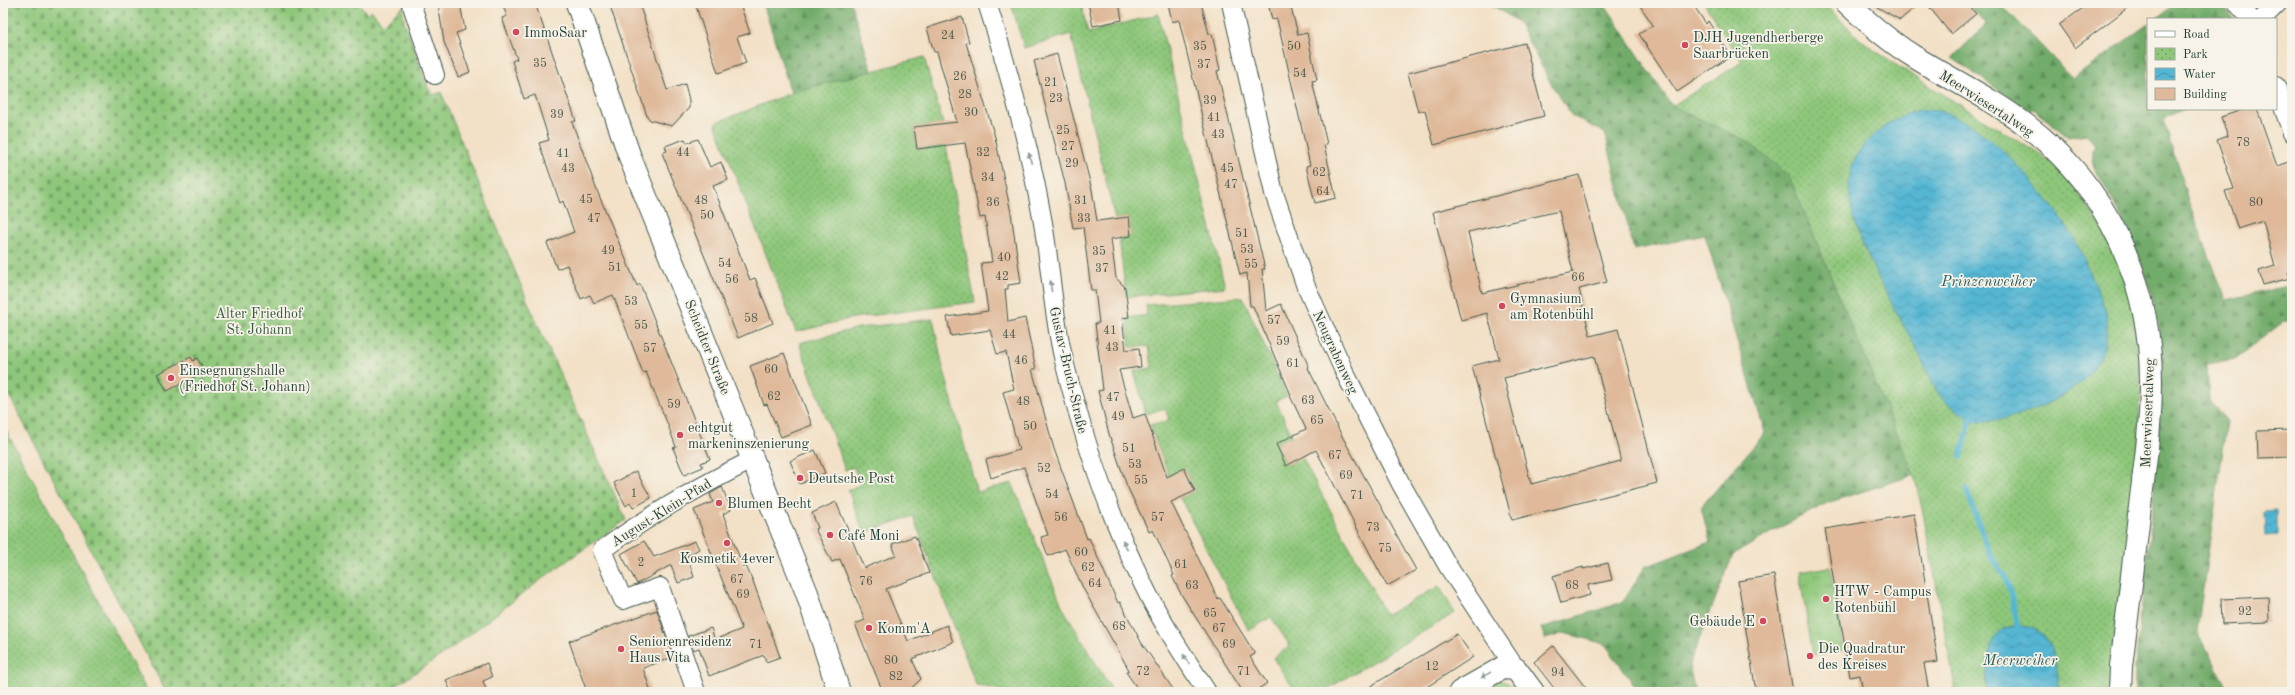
<svg xmlns="http://www.w3.org/2000/svg" width="2295" height="695" font-family="'Old Standard TT',serif">
<style>
.grass{fill:url(#grass-tufts);stroke:#568257}
.forest{fill:url(#forest-firs);stroke:#48744f}
.cemetery{fill:url(#cemetery-stones);stroke:#568257}
.park{fill:url(#park-dots);stroke:#568257}
.water{fill:url(#water-waves);stroke:#3a7a84}
.lines{fill:none;stroke-linecap:round;stroke-linejoin:round}
.stream{stroke:#54b6d3;stroke-width:5.5}
.building{fill:#dfb99a;fill-rule:evenodd}
.minor-casing{stroke:#3f564a;stroke-width:20}
.secondary-casing{stroke:#3f564a;stroke-width:24}
.minor{stroke:#fff;stroke-width:18}
.secondary{stroke:#fff;stroke-width:22}
.oneway{fill:#8f9e9a}
.poi-dot{fill:#d1495b;stroke:#f7f3e8;stroke-width:1.5}
.labels{text-anchor:middle;stroke-width:3.5;stroke-linejoin:round;paint-order:stroke}
.number-label{font-size:12px;fill:#4f5c4e}
.poi-label{font-size:14px;fill:#1f3d34;stroke:#f7f3e8;text-anchor:start}
.street-label{font-size:14px;fill:#1f3d34;stroke:#f7f3e8}
.park-label{font-size:14px;fill:#355942;stroke:#f7f3e8}
.water-label{font-size:15px;font-style:italic;fill:#2c5b5c;stroke:#f7f3e8}
</style>
<defs>
<pattern id="grass-tufts" width="24" height="20" patternUnits="userSpaceOnUse"><rect width="24" height="20" fill="#8ec77a"/><path d="M3 7l-1-3M5 7V3M7 7l1-3M15 17l-1-3M17 17v-4M19 17l1-3" fill="none" stroke="#73a365"/></pattern>
<pattern id="forest-firs" width="22" height="20" patternUnits="userSpaceOnUse"><rect width="22" height="20" fill="#72ac6a"/><path d="M5 1l3.5 6h-7zM16 11l3.5 6h-7z" fill="#5d8d58"/></pattern>
<pattern id="cemetery-stones" width="16" height="16" patternUnits="userSpaceOnUse"><rect width="16" height="16" fill="#8ec77a"/><path d="M2 7V4a2 2 0 0 1 4 0v3zM10 15v-3a2 2 0 0 1 4 0v3z" fill="#73a365"/></pattern>
<pattern id="park-dots" width="8" height="8" patternUnits="userSpaceOnUse"><rect width="8" height="8" fill="#8ec77a"/><path d="M2 2h.1M6 6h.1" fill="none" stroke="#73a365" stroke-width="1.8" stroke-linecap="round"/></pattern>
<pattern id="water-waves" width="16" height="10" patternUnits="userSpaceOnUse"><rect width="16" height="10" fill="#54b6d3"/><path d="M0 5q4-4 8 0t8 0" fill="none" stroke="#4595ac"/></pattern>
</defs>
<rect width="100%" height="100%" fill="#f7f3e8"/>
<filter id="ink" filterUnits="userSpaceOnUse"><feTurbulence type="fractalNoise" baseFrequency=".025" numOctaves="2"/><feDisplacementMap in="SourceGraphic" scale="8" xChannelSelector="R" yChannelSelector="G"/><feConvolveMatrix kernelMatrix="1 2 1 2 8 2 1 2 1" color-interpolation-filters="sRGB"/></filter>
<filter id="wash" filterUnits="userSpaceOnUse"><feTurbulence type="fractalNoise" baseFrequency=".012" numOctaves="4" result="noise"/><feDisplacementMap in="SourceGraphic" scale="16" xChannelSelector="R" yChannelSelector="G"/><feGaussianBlur stdDeviation="0.9" result="paint"/><feColorMatrix in="noise" values="0 0 0 0 0 0 0 0 0 0 0 0 0 0 0 0 0 1.4 0 .05"/><feComposite in="paint" operator="in"/></filter>
<g filter="url(#wash)">
<rect width="100%" height="100%" fill="#f3e1c7"/>
<path class="grass" d="M 1830,567 L 1844,650 L 1813,655 L 1799,572 Z"/>
<path class="forest" d="M 763,3 L 851,3 L 872,71 L 791,93 Z
M 1489,3 L 1604,3 L 1672,106 L 1747,141 L 1789,176 L 1914,475 L 1827,503 L 1772,532 L 1733,555 L 1689,665 L 1695,692 L 1639,692 L 1605,644 L 1564,633 L 1545,639 L 1541,628 L 1623,602 L 1645,567 L 1710,542 L 1701,507 L 1765,433 L 1705,235 L 1634,250 L 1605,133 L 1572,116 L 1550,82 L 1518,22 Z
M 1967,3 L 2000,3 L 2073,79 L 2148,24 L 2148,109 L 2183,109 L 2163,119 L 2189,203 L 2226,300 L 2292,285 L 2292,320 L 2283,322 L 2234,360 L 2207,365 L 2209,401 L 2227,421 L 2197,631 L 2229,692 L 2135,692 L 2135,667 C 2143,594 2152,522 2157,449 C 2160,404 2164,358 2156,313 C 2146,263 2122,218 2098,174 C 2093,163 2090,155 2095,145 L 2087,134 L 2068,137 L 2033,109 L 2029,111 L 1952,58 L 1986,24 Z
M 2177,3 L 2220,3 L 2234,19 L 2155,19 Z"/>
<path class="cemetery" d="M 3,3 L 359,3 L 367,14 L 371,10 L 383,24 L 402,7 L 404,21 L 428,88 L 434,95 L 441,92 L 532,312 L 626,520 L 551,572 L 448,651 L 386,692 L 166,692 L 3,384 Z"/>
<path class="park" d="M 1011,3 L 1081,3 L 1088,33 L 1158,14 L 1225,287 L 1126,297 L 1119,238 L 1131,236 L 1129,217 L 1115,219 L 1071,34 L 1024,48 Z
M 1704,3 L 1824,3 L 1859,38 L 1888,60 L 2050,161 L 2072,185 L 2103,229 L 2124,274 L 2134,308 L 2141,383 L 2139,440 L 2111,692 L 1956,692 L 1923,513 L 1914,475 L 1789,176 L 1747,141 L 1672,106 L 1742,62 Z
M 924,57 L 943,124 L 914,127 L 917,149 L 946,146 L 975,302 L 853,318 L 796,332 L 715,123 L 791,93 Z
M 1243,297 L 1287,396 L 1276,401 L 1292,436 L 1276,444 L 1286,466 L 1302,457 L 1386,615 L 1439,586 L 1455,613 L 1322,692 L 1296,692 L 1273,658 L 1290,646 L 1271,617 L 1249,631 L 1180,498 L 1195,491 L 1184,469 L 1169,476 L 1150,425 L 1169,420 L 1165,408 L 1146,414 L 1134,371 L 1152,368 L 1149,346 L 1130,347 L 1127,318 L 1147,315 L 1146,305 Z
M 933,319 L 942,363 L 977,492 L 1012,483 L 1063,608 L 1113,692 L 1009,692 L 976,685 L 913,516 L 864,533 L 848,490 L 860,485 L 854,467 L 845,470 L 799,343 L 858,328 Z
M 3,425 L 139,676 L 147,692 L 3,692 Z
M 1499,680 L 1508,683 L 1519,692 L 1474,692 Z"/>
<path class="water" d="M 1918,110 C 1924,110 1930,109 1936,110 C 1982,118 2046,192 2069,230 C 2079,246 2086,264 2093,282 C 2098,293 2106,307 2107,318 C 2109,346 2098,369 2076,386 C 2056,403 1996,429 1971,419 C 1963,415 1949,405 1943,399 C 1933,389 1925,365 1918,352 C 1896,309 1848,233 1849,185 C 1850,146 1885,121 1918,110 Z
M 2277,511 L 2277,535 L 2265,536 L 2264,512 Z
M 2018,625 C 2023,627 2031,627 2036,630 C 2056,641 2057,672 2060,692 L 1987,692 C 1985,675 1987,637 2005,628 C 2009,627 2014,626 2018,625 Z"/>
<g class="lines">
<path class="stream" d="M 1961,457 L 1972,413
M 1966,489 L 1991,557 L 2005,577 L 2012,596 L 2019,633"/>
</g>
<g id="blocks">
<path class="building" d="M 438,3 L 460,3 L 465,30 L 456,33 L 470,72 L 458,77 L 444,42 Z
M 502,3 L 535,3 L 576,121 L 572,122 L 596,188 L 637,286 L 640,284 L 710,459 L 701,463 L 703,467 L 684,475 L 673,448 L 676,447 L 668,425 L 646,372 L 643,373 L 613,295 L 594,303 L 590,295 L 581,299 L 567,265 L 557,269 L 547,243 L 574,232 L 563,201 L 560,203 L 539,143 L 549,140 L 535,95 L 524,99 L 512,61 L 517,59 L 502,18 L 507,16 Z
M 609,3 L 639,3 L 667,90 L 685,84 L 689,100 L 689,108 L 672,126 L 650,120 L 647,116 Z
M 695,3 L 727,3 L 729,8 L 740,4 L 750,33 L 737,37 L 746,63 L 718,73 Z
M 1088,3 L 1119,3 L 1122,20 L 1093,26 Z
M 1168,3 L 1201,3 L 1209,34 L 1212,34 L 1220,70 L 1217,71 L 1265,269 L 1262,269 L 1266,311 L 1281,304 L 1309,367 L 1308,368 L 1343,438 L 1416,570 L 1387,586 L 1316,450 L 1286,466 L 1276,444 L 1306,429 L 1290,396 L 1291,395 L 1253,306 L 1250,306 L 1247,273 L 1240,275 L 1179,20 L 1172,22 Z
M 1268,3 L 1290,3 L 1298,35 L 1307,33 L 1317,80 L 1312,81 L 1327,144 L 1324,145 L 1336,198 L 1315,203 L 1306,166 L 1310,165 L 1277,19 L 1272,20 Z
M 1638,3 L 1692,3 L 1706,24 L 1708,21 L 1731,56 L 1677,92 L 1639,34 L 1653,25 Z
M 1870,3 L 1920,3 L 1900,20 Z
M 1926,3 L 1967,3 L 1976,14 L 1951,34 Z
M 2090,3 L 2134,3 L 2075,48 L 2059,25 Z
M 962,17 L 969,42 L 966,43 L 995,137 L 1011,213 L 1021,283 L 1008,285 L 1008,289 L 1005,289 L 1008,322 L 1025,318 L 1036,369 L 1032,369 L 1054,449 L 1087,539 L 1089,538 L 1118,603 L 1120,602 L 1141,642 L 1175,692 L 1140,692 L 1126,672 L 1129,670 L 1084,590 L 1065,549 L 1048,556 L 1041,537 L 1048,535 L 1024,467 L 991,478 L 986,460 L 1019,450 L 1003,392 L 1014,389 L 1006,352 L 997,354 L 990,330 L 951,336 L 947,317 L 988,311 L 981,263 L 992,262 L 985,217 L 980,218 L 965,143 L 917,149 L 914,127 L 957,122 L 937,52 L 934,52 L 927,28 Z
M 1525,43 L 1544,116 L 1434,145 L 1425,110 L 1418,112 L 1408,73 Z
M 1057,54 L 1092,190 L 1097,221 L 1129,217 L 1131,236 L 1111,239 L 1116,278 L 1125,287 L 1129,317 L 1122,318 L 1126,350 L 1139,348 L 1141,367 L 1119,370 L 1133,418 L 1145,414 L 1167,477 L 1184,468 L 1195,491 L 1171,502 L 1218,599 L 1220,598 L 1255,654 L 1250,657 L 1267,683 L 1254,692 L 1243,692 L 1181,594 L 1172,576 L 1174,575 L 1153,530 L 1149,532 L 1127,486 L 1109,434 L 1098,391 L 1103,390 L 1095,323 L 1099,323 L 1095,290 L 1091,290 L 1083,227 L 1073,228 L 1065,183 L 1034,61 Z
M 2245,109 L 2257,109 L 2277,166 L 2288,162 L 2292,174 L 2292,271 L 2288,272 L 2290,278 L 2263,285 L 2259,271 L 2275,266 L 2263,221 L 2238,229 L 2225,191 L 2234,189 L 2217,140 L 2228,136 L 2221,117 Z
M 685,139 L 687,143 L 698,139 L 710,167 L 721,162 L 728,180 L 713,186 L 750,280 L 755,278 L 773,323 L 738,338 L 662,153 L 667,151 L 665,146 Z
M 1579,175 L 1607,282 L 1579,289 L 1590,336 L 1618,329 L 1657,483 L 1512,520 L 1472,366 L 1499,359 L 1493,335 L 1487,313 L 1461,320 L 1433,212 ZM 1559,211 L 1573,272 L 1482,293 L 1468,232 ZM 1594,356 L 1621,461 L 1531,484 L 1504,378 Z
M 784,353 L 812,425 L 781,437 L 767,404 L 764,405 L 750,366 Z
M 191,357 L 193,361 L 197,358 L 205,372 L 167,391 L 157,374 Z
M 2292,430 L 2292,457 L 2258,458 L 2257,431 Z
M 815,450 L 825,473 L 800,484 L 790,461 Z
M 636,471 L 651,498 L 633,508 L 630,503 L 626,506 L 614,483 Z
M 722,487 L 731,510 L 723,514 L 743,567 L 746,566 L 753,581 L 780,657 L 766,662 L 764,655 L 709,676 L 699,648 L 693,650 L 688,636 L 711,628 L 715,640 L 742,629 L 694,510 L 713,502 L 710,494 Z
M 836,502 L 864,568 L 896,555 L 892,544 L 915,536 L 929,573 L 886,589 L 908,641 L 947,625 L 953,642 L 912,659 L 921,679 L 907,692 L 883,692 L 855,624 L 865,620 L 840,559 L 832,562 L 815,529 L 818,528 L 812,513 Z
M 1914,514 L 1938,662 L 1924,664 L 1929,692 L 1863,692 L 1860,675 L 1850,677 L 1825,529 Z
M 644,541 L 654,557 L 695,541 L 699,549 L 687,556 L 694,577 L 678,583 L 671,565 L 637,584 L 621,554 Z
M 1608,563 L 1612,580 L 1588,585 L 1590,595 L 1561,603 L 1553,576 L 1583,567 L 1583,569 Z
M 1774,575 L 1788,661 L 1793,692 L 1756,692 L 1738,581 Z
M 2268,597 L 2269,622 L 2222,624 L 2221,599 Z
M 657,610 L 673,657 L 643,668 L 651,692 L 587,692 L 569,641 Z
M 1457,634 L 1473,657 L 1419,692 L 1361,692 Z
M 1553,646 L 1589,692 L 1557,692 L 1534,662 Z
M 487,663 L 492,677 L 483,681 L 487,692 L 451,692 L 446,680 Z"/>
</g>
</g>
<g filter="url(#ink)">
<use href="#blocks" fill-opacity="0" stroke="#3f564a" stroke-width="1"/>
<g class="lines">
<defs>
<path id="minor" d="M 411,3 L 435,75
M 987,3 C 1010,75 1030,149 1043,223 C 1051,269 1053,316 1064,361 C 1083,437 1107,511 1142,582 C 1160,620 1184,656 1207,692
M 1231,3 L 1274,193 L 1305,284 L 1344,371 L 1401,484 L 1449,568 L 1516,669
M 2237,3 L 2251,19
M 2262,19 L 2278,3
M 2276,86 L 2292,133
M 696,692 L 660,587 L 623,600 L 602,550 C 650,515 701,485 754,459"/>
<path id="secondary" d="M 577,3 L 631,160 L 807,593 L 839,692
M 1847,3 C 1868,23 1889,41 1913,56 C 1950,79 1991,98 2026,125 C 2107,186 2151,282 2151,382 C 2151,424 2145,465 2140,506 C 2134,559 2128,612 2121,666 L 2120,692
M 1460,692 L 1502,668 L 1516,669 L 1533,692"/>
</defs>
<use href="#minor" class="minor-casing"/>
<use href="#secondary" class="secondary-casing"/>
<use href="#minor" class="minor"/>
<use href="#secondary" class="secondary"/>
</g>
<defs><path id="oneway-solid" d="M-6-.8H1V-3.2L6.5 0L1 3.2V.8H-6Z"/></defs>
<g class="oneway">
<use href="#oneway-solid" transform="translate(1030 158) rotate(-104)"/>
<use href="#oneway-solid" transform="translate(1051 286) rotate(-95)"/>
<use href="#oneway-solid" transform="translate(1125 545) rotate(-115)"/>
<use href="#oneway-solid" transform="translate(1186 659) rotate(-122)"/>
<use href="#oneway-solid" transform="translate(1486 675) rotate(149)"/>
</g>
</g>
<g class="poi-dot">
<circle cx="516" cy="32" r="4"/>
<circle cx="1685" cy="45" r="4"/>
<circle cx="1502" cy="306" r="4"/>
<circle cx="171" cy="378" r="4"/>
<circle cx="680" cy="435" r="4"/>
<circle cx="800" cy="478" r="4"/>
<circle cx="719" cy="503" r="4"/>
<circle cx="830" cy="535" r="4"/>
<circle cx="727" cy="543" r="4"/>
<circle cx="1826" cy="599" r="4"/>
<circle cx="1763" cy="621" r="4"/>
<circle cx="869" cy="628" r="4"/>
<circle cx="621" cy="649" r="4"/>
<circle cx="1810" cy="656" r="4"/>
</g>
<g class="labels">
<g class="number-label">
<text x="948" y="39">24</text>
<text x="1200" y="50">35</text>
<text x="1294" y="50">50</text>
<text x="540" y="67">35</text>
<text x="1204" y="68">37</text>
<text x="1300" y="77">54</text>
<text x="960" y="80">26</text>
<text x="1051" y="86">21</text>
<text x="965" y="98">28</text>
<text x="1056" y="102">23</text>
<text x="1210" y="104">39</text>
<text x="971" y="116">30</text>
<text x="557" y="118">39</text>
<text x="1214" y="121">41</text>
<text x="1063" y="134">25</text>
<text x="1218" y="138">43</text>
<text x="2243" y="146">78</text>
<text x="1068" y="150">27</text>
<text x="683" y="156">44</text>
<text x="983" y="156">32</text>
<text x="563" y="157">41</text>
<text x="1072" y="167">29</text>
<text x="568" y="172">43</text>
<text x="1227" y="172">45</text>
<text x="1319" y="176">62</text>
<text x="988" y="181">34</text>
<text x="1231" y="188">47</text>
<text x="1323" y="195">64</text>
<text x="586" y="203">45</text>
<text x="701" y="204">48</text>
<text x="1081" y="204">31</text>
<text x="993" y="206">36</text>
<text x="2256" y="206">80</text>
<text x="707" y="219">50</text>
<text x="594" y="222">47</text>
<text x="1084" y="222">33</text>
<text x="1242" y="237">51</text>
<text x="1247" y="253">53</text>
<text x="608" y="254">49</text>
<text x="1099" y="255">35</text>
<text x="1004" y="261">40</text>
<text x="725" y="267">54</text>
<text x="1251" y="268">55</text>
<text x="615" y="271">51</text>
<text x="1102" y="272">37</text>
<text x="1002" y="280">42</text>
<text x="1578" y="281">66</text>
<text x="732" y="283">56</text>
<text x="631" y="305">53</text>
<text x="751" y="322">58</text>
<text x="1274" y="324">57</text>
<text x="641" y="329">55</text>
<text x="1110" y="334">41</text>
<text x="1009" y="338">44</text>
<text x="1283" y="345">59</text>
<text x="1112" y="351">43</text>
<text x="650" y="352">57</text>
<text x="1021" y="364">46</text>
<text x="1293" y="367">61</text>
<text x="771" y="373">60</text>
<text x="774" y="400">62</text>
<text x="1113" y="401">47</text>
<text x="1308" y="404">63</text>
<text x="1023" y="405">48</text>
<text x="674" y="408">59</text>
<text x="1118" y="420">49</text>
<text x="1317" y="424">65</text>
<text x="1030" y="430">50</text>
<text x="1129" y="452">51</text>
<text x="1335" y="459">67</text>
<text x="1135" y="468">53</text>
<text x="1044" y="472">52</text>
<text x="1346" y="479">69</text>
<text x="1141" y="484">55</text>
<text x="634" y="497">1</text>
<text x="1052" y="498">54</text>
<text x="1357" y="499">71</text>
<text x="1061" y="521">56</text>
<text x="1158" y="521">57</text>
<text x="1373" y="531">73</text>
<text x="1385" y="552">75</text>
<text x="1081" y="556">60</text>
<text x="641" y="566">2</text>
<text x="1181" y="568">61</text>
<text x="1088" y="571">62</text>
<text x="737" y="583">67</text>
<text x="866" y="585">76</text>
<text x="1095" y="587">64</text>
<text x="1192" y="589">63</text>
<text x="1572" y="589">68</text>
<text x="743" y="598">69</text>
<text x="2245" y="615">92</text>
<text x="1210" y="617">65</text>
<text x="1119" y="630">68</text>
<text x="1219" y="632">67</text>
<text x="756" y="648">71</text>
<text x="1229" y="648">69</text>
<text x="891" y="664">80</text>
<text x="1432" y="670">12</text>
<text x="1143" y="675">72</text>
<text x="1244" y="675">71</text>
<text x="1558" y="676">94</text>
<text x="896" y="680">82</text>
</g>
<g class="poi-label">
<text x="524" y="37">ImmoSaar</text>
<text x="1693" y="42">DJH Jugendherberge<tspan x="1693" dy="16">Saarbrücken</tspan></text>
<text x="1510" y="303">Gymnasium<tspan x="1510" dy="16">am Rotenbühl</tspan></text>
<text x="179" y="375">Einsegnungshalle<tspan x="179" dy="16">(Friedhof St. Johann)</tspan></text>
<text x="688" y="432">echtgut<tspan x="688" dy="16">markeninszenierung</tspan></text>
<text x="808" y="483">Deutsche Post</text>
<text x="727" y="508">Blumen Becht</text>
<text x="838" y="540">Café Moni</text>
<text x="727" y="563" text-anchor="middle">Kosmetik 4ever</text>
<text x="1834" y="596">HTW - Campus<tspan x="1834" dy="16">Rotenbühl</tspan></text>
<text x="1755" y="626" text-anchor="end">Gebäude E</text>
<text x="877" y="633">Komm'A</text>
<text x="629" y="646">Seniorenresidenz<tspan x="629" dy="16">Haus Vita</tspan></text>
<text x="1818" y="653">Die Quadratur<tspan x="1818" dy="16">des Kreises</tspan></text>
</g>
<g class="street-label">
<text transform="translate(1987 103) rotate(33)" y="5">Meerwiesertalweg</text>
<text transform="translate(708 347) rotate(68)" y="5">Scheidter Straße</text>
<text transform="translate(1336 352) rotate(65)" y="5">Neugrabenweg</text>
<text transform="translate(1069 370) rotate(77)" y="5">Gustav-Bruch-Straße</text>
<text transform="translate(2147 413) rotate(-88)" y="5">Meerwiesertalweg</text>
<text transform="translate(661 512) rotate(-32)" y="5">August-Klein-Pfad</text>
</g>
<g class="park-label">
<text x="259" y="318">Alter Friedhof<tspan x="259" dy="16">St. Johann</tspan></text>
</g>
<g class="water-label">
<text x="1988" y="286">Prinzenweiher</text>
<text x="2020" y="665">Meerweiher</text>
</g>
</g>
<rect width="2295" height="695" fill="none" stroke="#f7f3e8" stroke-width="16"/>
<rect x="2147" y="18" width="130" height="92" fill="#f7f3e8" stroke="#a1aaa0"/>
<rect x="2155" y="31" width="20" height="6" fill="#ffffff" stroke="#a1aaa0"/>
<text x="2183" y="38" font-size="12" fill="#1f3d34">Road</text>
<rect x="2155" y="48" width="20" height="12" fill="url(#park-dots)" stroke="#a1aaa0"/>
<text x="2183" y="58" font-size="12" fill="#1f3d34">Park</text>
<rect x="2155" y="68" width="20" height="12" fill="url(#water-waves)" stroke="#a1aaa0"/>
<text x="2183" y="78" font-size="12" fill="#1f3d34">Water</text>
<rect x="2155" y="88" width="20" height="12" fill="#dfb99a" stroke="#a1aaa0"/>
<text x="2183" y="98" font-size="12" fill="#1f3d34">Building</text>
</svg>
